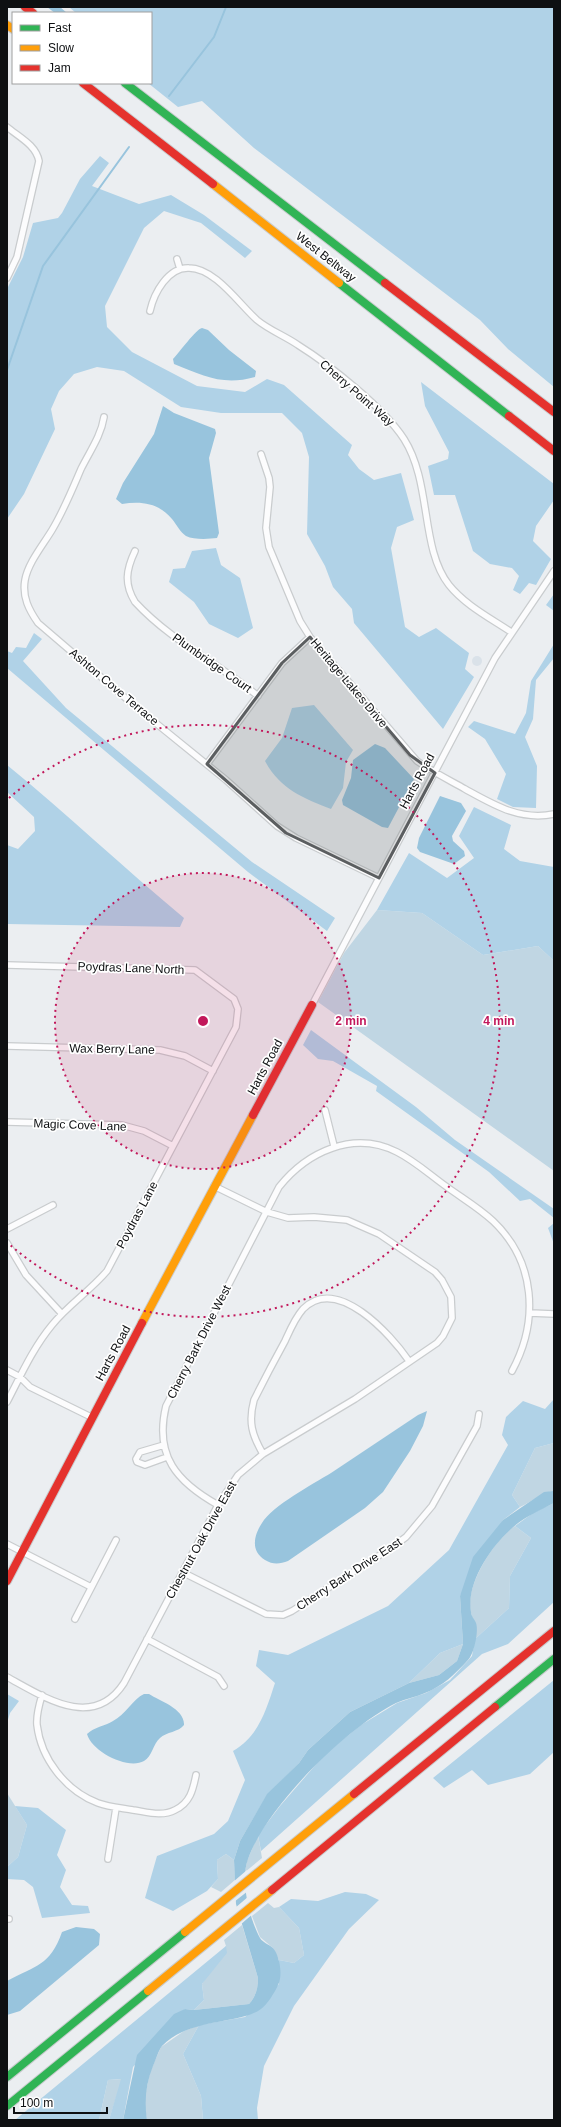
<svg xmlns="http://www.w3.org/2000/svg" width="561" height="2127" font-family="Arial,sans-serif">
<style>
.built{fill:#dae2e9}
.green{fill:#c0d6e3}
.forest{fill:#b0d2e7}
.water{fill:#98c4dd}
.pier{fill:#ebeef1}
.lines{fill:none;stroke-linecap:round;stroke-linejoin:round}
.stream{stroke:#98c4dd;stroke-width:2}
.street-casing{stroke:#c9ccce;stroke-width:8}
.fast-casing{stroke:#c9ccce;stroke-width:10}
.slow-casing{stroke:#c9ccce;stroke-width:10}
.jam-casing{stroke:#c9ccce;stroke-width:10}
.street{stroke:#fcfcfd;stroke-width:5.5}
.fast{stroke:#30b455;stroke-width:8}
.slow{stroke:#ff9f0a;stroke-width:8}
.jam{stroke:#e5322d;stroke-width:8}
.marked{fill:#5b5e60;fill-opacity:0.2;stroke:#5b5e60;stroke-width:3;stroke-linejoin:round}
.ring{fill:none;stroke:#c2185b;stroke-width:2;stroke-dasharray:2 4}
.labels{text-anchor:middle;stroke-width:3.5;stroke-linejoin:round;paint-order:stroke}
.street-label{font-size:12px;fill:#0e1012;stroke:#fff}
.centre{fill:#c2185b;stroke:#fff;stroke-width:2}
.ring-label{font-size:12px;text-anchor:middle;font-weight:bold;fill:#c2185b;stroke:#fff;stroke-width:3.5;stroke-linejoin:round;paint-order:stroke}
</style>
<rect width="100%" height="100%" fill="#ebeef1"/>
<path class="built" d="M472 661a5 5 0 1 1 10 0a5 5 0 1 1-10 0Z"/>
<path class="green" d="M 377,910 L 422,913 L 483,955 L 538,946 L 554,961 L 554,1171 L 318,1002 L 344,953 Z
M 554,1443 L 554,1495 L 553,1491 C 541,1493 531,1502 520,1507 L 512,1495 L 535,1448 Z
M 515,1526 L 531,1538 L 510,1576 L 509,1608 L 475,1639 C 478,1621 474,1626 471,1613 C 464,1587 494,1540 515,1526 Z
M 463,1644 L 457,1661 L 439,1675 L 409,1683 L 440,1653 Z
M 7,1793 L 27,1825 L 18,1857 L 7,1867 Z
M 258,1835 L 262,1858 L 245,1872 L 247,1861 Z
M 226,1854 L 234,1860 L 235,1880 L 221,1892 L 211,1887 L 218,1879 L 217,1860 Z
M 268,1903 L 274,1908 L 279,1907 L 299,1928 L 304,1955 L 294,1963 L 279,1960 L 273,1948 L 260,1937 L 252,1916 Z
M 242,1925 L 258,1978 C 258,1988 256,1996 249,2004 L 194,2010 L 204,2000 L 202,1984 L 226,1946 L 224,1940 Z
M 199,2025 L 183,2054 L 201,2096 L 203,2120 L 147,2120 L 144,2101 L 150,2072 L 161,2047 L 184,2031 Z
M 122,2079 L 109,2120 L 99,2120 L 108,2080 Z"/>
<path class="forest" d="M 69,7 L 554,7 L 554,387 L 508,349 L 480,320 L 254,148 L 202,101 L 178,107 L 148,83 L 151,83 L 151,13 L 76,13 Z
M 100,156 L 109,163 L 92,186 L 139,204 L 171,195 L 204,215 L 252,251 L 245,258 L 201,223 L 164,211 L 144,228 L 105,306 L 107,327 L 132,352 L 197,386 L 245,392 L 267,379 L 284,385 L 352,445 L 348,455 L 359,469 L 374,480 L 401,473 L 414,520 L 397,527 L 391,548 L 405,627 L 419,637 L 436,628 L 469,653 L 465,669 L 474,677 L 443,729 L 354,623 L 352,609 L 333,587 L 325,566 L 307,534 L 309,457 L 302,433 L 282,413 L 221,413 L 181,407 L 124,371 L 97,367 L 74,374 L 59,391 L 51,409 L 55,429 L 24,494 L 7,519 L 7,289 L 23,257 L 33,223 L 58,218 L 62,213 L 80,179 Z
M 421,382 L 554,484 L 554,500 L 536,526 L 533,541 L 551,559 L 536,585 L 529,583 L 520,594 L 513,590 L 519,576 L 512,568 L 490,564 L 473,551 L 455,495 L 434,495 L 428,466 L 448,459 L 449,452 L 425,406 Z
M 216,548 L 221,565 L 240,578 L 253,628 L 238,638 L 209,624 L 194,602 L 169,582 L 173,569 L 185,568 L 192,551 Z
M 554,594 L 554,611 L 546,605 Z
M 34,633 L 42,639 L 23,661 L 66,708 L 252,862 L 335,918 L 327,931 L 248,872 L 7,668 L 7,651 L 12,653 L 16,647 L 26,648 Z
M 554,644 L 554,658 L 536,680 L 533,719 L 525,737 L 537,766 L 536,808 L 513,807 L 497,799 L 506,774 L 485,739 L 468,727 L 474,721 L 515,734 L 526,713 L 531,681 Z
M 314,705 L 353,750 L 346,762 L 343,788 L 331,809 C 303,798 280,789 265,761 L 282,738 L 292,708 Z
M 7,765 C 67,814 124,868 184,918 L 180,927 L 7,924 L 7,845 L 18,849 L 35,831 L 34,817 L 7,792 Z
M 474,807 L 511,825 L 504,849 L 520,861 L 554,867 L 554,961 L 538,946 L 483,955 L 422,913 L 377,910 L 409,853 L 447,878 L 474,858 L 459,836 Z
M 311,1030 L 416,1107 L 455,1140 L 554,1209 L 554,1218 L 530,1199 L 520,1201 L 489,1172 L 376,1091 L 377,1086 L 333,1061 L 318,1059 L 303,1045 Z
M 554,1223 L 554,1244 L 548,1228 Z
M 554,1399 L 554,1443 L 535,1448 L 512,1495 L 520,1507 L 503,1520 L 460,1596 L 463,1644 L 440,1653 L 409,1683 L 350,1712 L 308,1750 L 299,1763 L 267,1795 L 240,1841 L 234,1860 L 226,1854 L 217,1860 L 218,1879 L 207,1891 L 173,1911 L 145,1898 L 157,1856 L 214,1834 L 228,1821 L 245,1780 L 233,1751 C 259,1736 266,1710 275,1683 L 256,1666 L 259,1650 L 288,1655 L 388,1606 L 449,1550 L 508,1445 L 502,1435 L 506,1417 L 523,1401 L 545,1409 Z
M 554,1503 L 554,1602 L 508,1644 L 482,1654 L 261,1851 L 258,1835 L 280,1806 L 325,1754 L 361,1725 L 397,1703 L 426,1693 L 450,1680 L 472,1656 L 475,1639 L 509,1608 L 510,1576 L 531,1538 L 515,1526 L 533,1513 Z
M 554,1680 L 554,1752 L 530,1774 L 488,1785 L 472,1770 L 444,1788 L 433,1778 Z
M 7,1694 L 19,1701 L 10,1713 L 7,1723 Z
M 15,1806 L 38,1808 L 66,1830 L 57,1855 L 66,1870 L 60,1887 L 72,1905 L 88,1906 L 90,1913 L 42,1918 L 33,1887 L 24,1880 L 7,1879 L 7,1867 L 18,1857 L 27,1825 Z
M 345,1892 L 366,1894 L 379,1900 L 349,1929 L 294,2006 L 264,2066 L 257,2108 L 258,2120 L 203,2120 L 201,2096 L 183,2054 L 199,2025 L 245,2017 L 279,1984 L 279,1960 L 294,1963 L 304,1955 L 299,1928 L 279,1907 L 291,1899 L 318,1901 Z
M 226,1946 L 227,1953 L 202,1984 L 204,2000 L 194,2010 L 185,2009 L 133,2067 L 123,2120 L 109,2120 L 121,2079 L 108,2080 L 99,2120 L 15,2120 Z"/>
<path class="water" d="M 47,7 L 60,7 L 67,13 L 55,13 Z
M 202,328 L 208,330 L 229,350 L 256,371 L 255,377 C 223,386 204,376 174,364 L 173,359 C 179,353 196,329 202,328 Z
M 163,406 L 174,413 L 215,429 L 216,433 L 209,458 L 219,533 L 217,538 C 209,539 194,540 186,536 C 180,532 177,525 172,519 C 158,503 142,501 122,504 L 116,499 L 123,483 L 154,434 Z
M 375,744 L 385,748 L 414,779 L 388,828 L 382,827 L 343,805 L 342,800 L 351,778 L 353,760 Z
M 440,796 L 461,803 L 466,811 L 452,836 L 453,841 L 464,851 L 465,856 L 454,864 L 420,852 L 417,848 L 419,838 Z
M 427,1411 L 423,1426 L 410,1451 L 383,1492 L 365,1508 L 288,1561 C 280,1564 273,1565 265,1560 C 250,1551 254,1535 262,1523 C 272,1506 313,1484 331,1473 C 360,1454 389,1434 418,1415 Z
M 553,1491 L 554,1503 C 539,1511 522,1518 510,1530 C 490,1548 466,1584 471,1612 C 471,1616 475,1620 476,1623 C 479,1631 474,1654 468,1660 C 455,1674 443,1686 425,1693 C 416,1697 405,1699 396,1703 C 346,1728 267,1806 248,1859 C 240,1880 249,1918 260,1938 C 263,1943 269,1944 273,1948 C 280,1956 283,1976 278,1985 C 275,1992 267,2005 261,2009 C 253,2015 242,2017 233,2019 C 208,2024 180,2027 162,2046 C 158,2051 156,2060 153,2066 C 146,2083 144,2101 147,2120 L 123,2120 L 137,2055 L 174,2014 L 185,2009 L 194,2010 L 249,2004 C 256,1996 258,1988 258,1978 L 236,1904 L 234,1860 L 240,1841 L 267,1794 L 299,1763 L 308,1750 L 350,1712 L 409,1683 L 439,1675 L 457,1661 L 463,1644 L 460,1596 L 473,1557 L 503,1520 L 544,1492 Z
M 144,1694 L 149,1694 C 160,1701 185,1709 184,1725 C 179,1732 166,1732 160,1738 C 153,1744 152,1757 144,1761 C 128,1770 92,1752 87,1734 C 94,1727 105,1726 113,1721 C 125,1715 133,1699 144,1694 Z
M 76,1927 L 94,1929 L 100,1934 L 99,1945 L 20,2011 L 7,2015 L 7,1981 C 36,1965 50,1966 62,1932 Z"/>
<path class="pier" d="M 247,1870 L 246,1880 L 248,1891 L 234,1902 L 233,1882 Z
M 249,1896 L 254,1913 L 240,1925 L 235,1908 Z"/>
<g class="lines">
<path class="stream" d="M 169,96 L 214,37 L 226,7
M 7,370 L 43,266 L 129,147"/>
<defs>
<path id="street" d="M 7,127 C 19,137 36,145 39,161 L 17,257 L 7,278
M 177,259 L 180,269
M 150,311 C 154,293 168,267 189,268 C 215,268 239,304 257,320 C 269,330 285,336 298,345 C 330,365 384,408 404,439 C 432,483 420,548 449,585 C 465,605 490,618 511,632
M 104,417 C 101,436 90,451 81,469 C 72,490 64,510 52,530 C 43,545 28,563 25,580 C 22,597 29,610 38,623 L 136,707 L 226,780 L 277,826 L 296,838 L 379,878
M 261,454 L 269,478 L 270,487 L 266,528 L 269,547 L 300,621 L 310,637 L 417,761 C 433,772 449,780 465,789 C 494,805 520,821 554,814
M 135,551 C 126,570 124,584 135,602 C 171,641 218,663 258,696
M 207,764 L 282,663 L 310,637
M 7,965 L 195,970 L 234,999 L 238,1009 L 236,1027 L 107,1271 C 90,1291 68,1305 52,1325 C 33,1348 21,1375 7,1402
M 312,1005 L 495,658 L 554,571
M 7,1046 L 160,1050 L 185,1056 L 213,1071
M 325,1110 L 334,1146
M 7,1122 L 122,1125 L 144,1131 L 173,1146
M 7,1229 L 53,1205
M 7,1243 L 26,1275 L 62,1314
M 530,1313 L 554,1314
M 7,1370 L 20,1377 L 30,1387 L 93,1418
M 164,1445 L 140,1452 L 136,1459 L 137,1462 L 145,1465 L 167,1457
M 263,1454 C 252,1435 248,1422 254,1400 C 264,1380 274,1361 285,1341 C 290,1330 295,1318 303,1309 C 337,1274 391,1335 409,1361
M 218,1505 C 177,1482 154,1456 166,1406 L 279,1187 C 307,1152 353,1130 397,1152 C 415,1161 430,1175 447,1187 C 462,1198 479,1208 493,1221 C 536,1262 539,1321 512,1371
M 7,1544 L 91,1587
M 182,1572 L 266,1614 L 283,1615 L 292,1611 L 394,1546 L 406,1537 L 432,1506 L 477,1426 L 479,1414
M 75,1619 L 116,1540
M 147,1639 L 218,1677 L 224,1686
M 7,1677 C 44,1697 93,1731 124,1683 L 218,1505 L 238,1475 L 263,1454 L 355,1399 L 437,1343 L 443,1336 L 452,1318 L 451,1297 L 442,1280 L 435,1272 L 379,1234 L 347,1220 L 314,1217 L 288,1218 L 267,1212 L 214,1186
M 42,1695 C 39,1705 36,1715 37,1725 C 41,1759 66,1791 98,1803 C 109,1807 122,1808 133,1810 C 147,1812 162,1817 175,1810 C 190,1803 193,1790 196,1775
M 108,1859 L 116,1808
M 7,1919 L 9,1919"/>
<path id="fast" d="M 125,83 L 385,283
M 339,283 L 509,416
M 495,1707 L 554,1659
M 7,2077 L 185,1932
M 7,2106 L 148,1991"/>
<path id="slow" d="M 7,25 L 13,29
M 213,184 L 339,283
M 142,1323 L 253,1115
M 185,1932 L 354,1794
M 148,1991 L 272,1890"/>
<path id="jam" d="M 25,7 L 33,13
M 83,83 L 213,184
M 385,283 L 554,412
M 509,416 L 554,451
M 253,1115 L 312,1005
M 7,1581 L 142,1323
M 354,1794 L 554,1631
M 272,1890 L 495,1707"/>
</defs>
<use href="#street" class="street-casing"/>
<use href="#fast" class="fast-casing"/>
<use href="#slow" class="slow-casing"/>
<use href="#jam" class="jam-casing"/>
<use href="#street" class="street"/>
<use href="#fast" class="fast"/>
<use href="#slow" class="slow"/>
<use href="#jam" class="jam"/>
</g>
<path class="marked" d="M 310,637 L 410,755 L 435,773 L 379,878 L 286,833 L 207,764 L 282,663 Z"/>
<circle cx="203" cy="1021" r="148" fill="#c2185b" fill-opacity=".12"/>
<g class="ring">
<circle cx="203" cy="1021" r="148"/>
<path d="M9 798A296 296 0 1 1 9 1244"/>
</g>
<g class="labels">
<g class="street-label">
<text transform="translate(326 257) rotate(38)" y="4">West Beltway</text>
<text transform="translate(357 393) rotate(41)" y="4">Cherry Point Way</text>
<text transform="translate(212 663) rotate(35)" y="4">Plumbridge Court</text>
<text transform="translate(349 683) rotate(50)" y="4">Heritage Lakes Drive</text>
<text transform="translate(114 687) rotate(40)" y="4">Ashton Cove Terrace</text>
<text transform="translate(417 781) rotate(-62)" y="4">Harts Road</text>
<text transform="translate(131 968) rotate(2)" y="4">Poydras Lane North</text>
<text transform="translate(112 1049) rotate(1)" y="4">Wax Berry Lane</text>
<text transform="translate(265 1067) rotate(-62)" y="4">Harts Road</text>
<text transform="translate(80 1125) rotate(2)" y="4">Magic Cove Lane</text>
<text transform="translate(137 1215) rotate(-62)" y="4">Poydras Lane</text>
<text transform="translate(199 1342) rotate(-63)" y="4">Cherry Bark Drive West</text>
<text transform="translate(113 1353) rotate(-62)" y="4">Harts Road</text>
<text transform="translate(201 1540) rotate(-61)" y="4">Chestnut Oak Drive East</text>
<text transform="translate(349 1574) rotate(-33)" y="4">Cherry Bark Drive East</text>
</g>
</g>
<circle cx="203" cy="1021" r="6" class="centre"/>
<g class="ring-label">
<text x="351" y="1025">2 min</text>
<text x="499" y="1025">4 min</text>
</g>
<rect width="561" height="2127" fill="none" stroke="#0e1012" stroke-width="16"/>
<rect x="12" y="12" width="140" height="72" fill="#ffffff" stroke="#9f9fa0"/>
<rect x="20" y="25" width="20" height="6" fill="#30b455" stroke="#9f9fa0"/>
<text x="48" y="32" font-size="12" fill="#0e1012">Fast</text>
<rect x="20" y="45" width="20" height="6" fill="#ff9f0a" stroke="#9f9fa0"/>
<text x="48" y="52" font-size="12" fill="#0e1012">Slow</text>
<rect x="20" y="65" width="20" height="6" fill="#e5322d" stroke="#9f9fa0"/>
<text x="48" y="72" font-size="12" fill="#0e1012">Jam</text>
<path d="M14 2107v6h93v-6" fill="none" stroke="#0e1012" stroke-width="2"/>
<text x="20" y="2107" font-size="12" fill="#0e1012" stroke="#ffffff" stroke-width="3" paint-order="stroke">100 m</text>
</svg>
